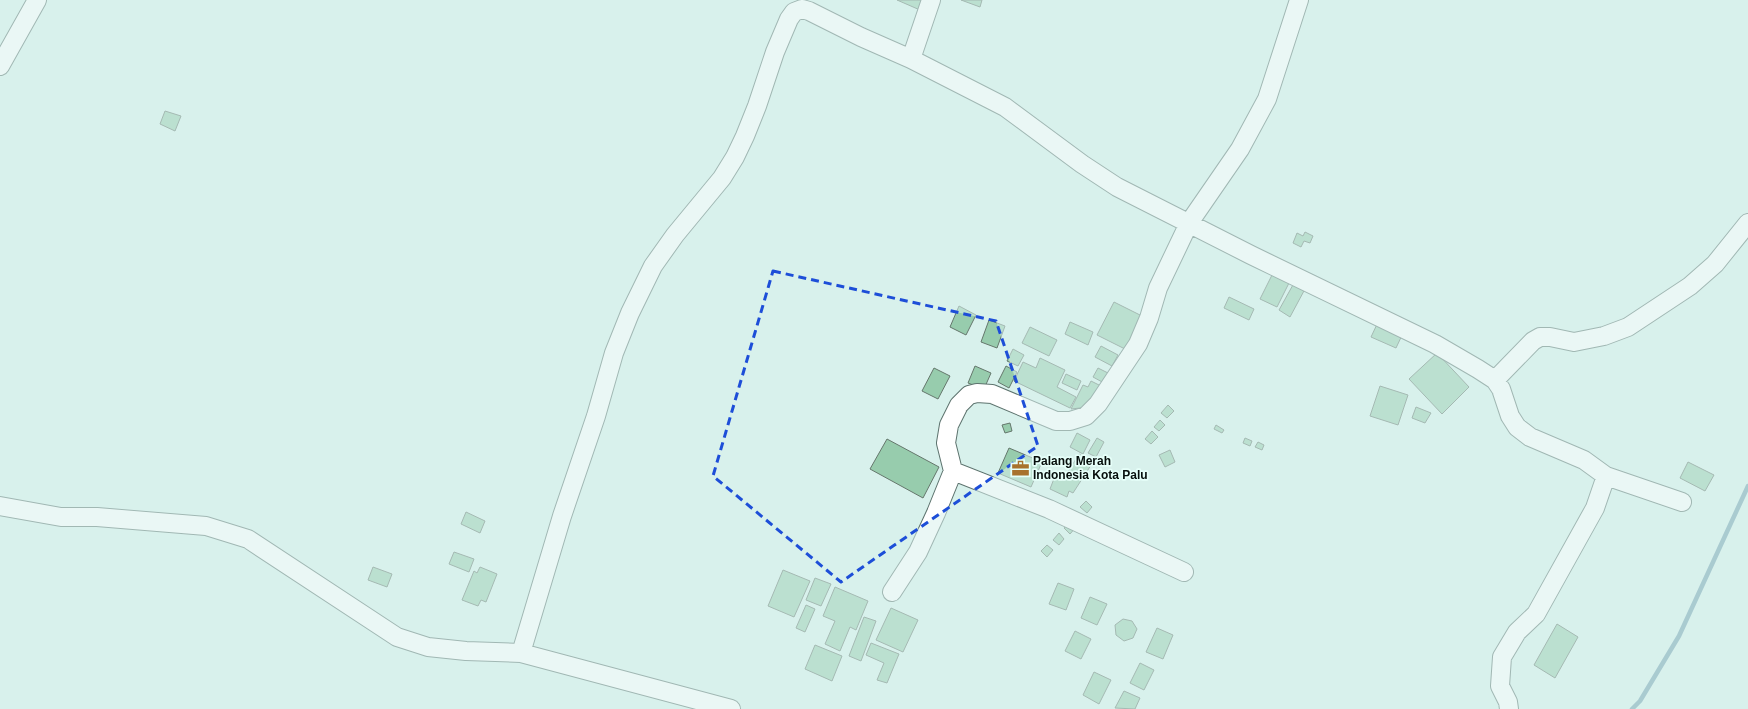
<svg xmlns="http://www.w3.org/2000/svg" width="1748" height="709" font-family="Arial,sans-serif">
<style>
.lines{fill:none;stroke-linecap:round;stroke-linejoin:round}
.stream{stroke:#709eae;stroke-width:4.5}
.building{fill:#97ccad;stroke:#65776c}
.minor-casing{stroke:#5d736e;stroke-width:20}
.minor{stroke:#fff;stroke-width:18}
.marked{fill:none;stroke:#1d4ed8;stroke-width:3;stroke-dasharray:8 5;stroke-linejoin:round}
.labels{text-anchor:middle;stroke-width:3.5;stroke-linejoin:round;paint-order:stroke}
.poi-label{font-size:12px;font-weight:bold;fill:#060e0c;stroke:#e6fff9;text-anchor:start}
</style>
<rect width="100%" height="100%" fill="#d8f1ec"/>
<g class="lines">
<path class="stream" d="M 1632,709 L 1640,701 L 1679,636 L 1748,486"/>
</g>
<path class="building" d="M 897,0 L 925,0 L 920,10 Z
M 961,0 L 982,0 L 980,7 Z
M 165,111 L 181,116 L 175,131 L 160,124 Z
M 1305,232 L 1313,236 L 1310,243 L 1304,241 L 1301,247 L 1293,243 L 1297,233 L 1303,236 Z
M 1275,269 L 1292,277 L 1277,307 L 1260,299 Z
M 1294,283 L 1305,289 L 1290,317 L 1279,310 Z
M 1229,297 L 1254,309 L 1249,320 L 1224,308 Z
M 1114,302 L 1148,319 L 1131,352 L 1097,335 Z
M 959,306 L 976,315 L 966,335 L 950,327 Z
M 989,320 L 1005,326 L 997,348 L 981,342 Z
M 1379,320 L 1404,331 L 1396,348 L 1371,337 Z
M 1070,322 L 1093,332 L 1088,345 L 1065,334 Z
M 1030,327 L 1057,340 L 1049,356 L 1022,343 Z
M 1101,346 L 1118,355 L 1112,366 L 1095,357 Z
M 1013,349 L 1024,355 L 1018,366 L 1007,361 Z
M 1437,353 L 1469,387 L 1442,414 L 1409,379 Z
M 1040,358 L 1065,370 L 1057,387 L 1076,397 L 1070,408 L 1014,381 L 1023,362 L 1036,368 Z
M 975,366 L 991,373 L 984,389 L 968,383 Z
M 1006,366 L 1017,372 L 1009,388 L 998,382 Z
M 934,368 L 950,376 L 938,399 L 922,391 Z
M 1098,368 L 1108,373 L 1104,383 L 1093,377 Z
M 1066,374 L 1081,381 L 1077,390 L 1062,383 Z
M 1091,381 L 1103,387 L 1089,407 L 1071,409 L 1083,385 L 1088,387 Z
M 1380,386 L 1408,395 L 1398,425 L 1370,416 Z
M 1168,405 L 1174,411 L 1167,418 L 1161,413 Z
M 1416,407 L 1431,413 L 1425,423 L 1412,418 Z
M 1160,420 L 1165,425 L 1159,431 L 1154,427 Z
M 1010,423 L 1012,431 L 1005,433 L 1002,425 Z
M 1216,425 L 1224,430 L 1222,433 L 1214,429 Z
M 1152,431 L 1158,437 L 1151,444 L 1145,439 Z
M 1077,433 L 1090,440 L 1083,454 L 1070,447 Z
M 1097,438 L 1104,442 L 1096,457 L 1088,453 Z
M 1245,438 L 1252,441 L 1250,446 L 1243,443 Z
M 887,439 L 939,467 L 923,498 L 870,469 Z
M 1258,442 L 1264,445 L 1262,450 L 1255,447 Z
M 1009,448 L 1042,462 L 1031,487 L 998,473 Z
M 1170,450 L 1175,462 L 1165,467 L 1159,455 Z
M 1079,454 L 1093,462 L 1073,493 L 1069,491 L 1067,497 L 1050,489 L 1055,476 L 1063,480 Z
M 1688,462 L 1714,475 L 1705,491 L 1680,478 Z
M 1086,501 L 1092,507 L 1087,513 L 1080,507 Z
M 466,512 L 485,521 L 480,533 L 461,524 Z
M 1071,520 L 1077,526 L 1070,534 L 1064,528 Z
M 1059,533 L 1064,539 L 1059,545 L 1053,540 Z
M 1047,545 L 1053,550 L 1047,557 L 1041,551 Z
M 454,552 L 474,559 L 469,572 L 449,564 Z
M 373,567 L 392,574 L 387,587 L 368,580 Z
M 480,567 L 497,574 L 486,602 L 481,600 L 478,606 L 462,600 L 474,571 L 477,573 Z
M 783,570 L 810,581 L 794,617 L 768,606 Z
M 815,578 L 831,584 L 821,606 L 806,600 Z
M 1058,583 L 1074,589 L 1066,610 L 1049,604 Z
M 835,587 L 868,601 L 856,630 L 850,627 L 840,651 L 825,644 L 835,621 L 823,616 Z
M 1090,597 L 1107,604 L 1097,625 L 1081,618 Z
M 806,605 L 815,609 L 805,632 L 796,628 Z
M 891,608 L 918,620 L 903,652 L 876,640 Z
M 864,617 L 876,621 L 861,661 L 849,656 Z
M 1123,619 L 1132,621 L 1137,629 L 1133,638 L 1124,641 L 1116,635 L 1115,625 Z
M 1557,624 L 1578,637 L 1555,678 L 1534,665 Z
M 1157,628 L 1173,635 L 1163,659 L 1146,652 Z
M 1075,631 L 1091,639 L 1081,659 L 1065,651 Z
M 871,643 L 899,654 L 887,683 L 877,680 L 884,663 L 866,655 Z
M 815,645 L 842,656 L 832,681 L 805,669 Z
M 1140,663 L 1154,670 L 1144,690 L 1130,683 Z
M 1094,672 L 1111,680 L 1099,704 L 1083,695 Z
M 1124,691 L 1140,698 L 1135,709 L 1115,708 Z"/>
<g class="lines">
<defs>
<path id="minor" d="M 911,59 L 931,0
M 0,66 L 37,0
M 1495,380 L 1533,341 L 1540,337 L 1550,337 L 1574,342 L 1604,336 L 1628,327 L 1690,286 L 1715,264 L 1748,223
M 953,471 L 1049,509 L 1184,572
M 0,506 L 61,517 L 97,517 L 206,526 L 248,539 L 397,637 L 428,647 L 466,651 L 521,653 L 731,709
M 892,592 L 918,552 L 936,513 L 953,471 L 946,443 L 949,425 L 959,405 L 969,395 L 977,393 L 992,394 L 1056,421 L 1070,421 L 1086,416 L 1098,404 L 1138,344 L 1149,318 L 1158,288 L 1189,223 L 1240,149 L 1267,99 L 1299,0
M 521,653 L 562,516 L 596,416 L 614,353 L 630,313 L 653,266 L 675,235 L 722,178 L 735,157 L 745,136 L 757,106 L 775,52 L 789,19 L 794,12 L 802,9 L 809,11 L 861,37 L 911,59 L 1005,107 L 1082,164 L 1117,187 L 1251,255 L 1435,344 L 1478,369 L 1495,380 L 1501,389 L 1510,416 L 1517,427 L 1530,437 L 1584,460 L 1606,476 L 1682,502
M 1509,709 L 1508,702 L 1500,686 L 1502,657 L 1517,632 L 1536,614 L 1595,508 L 1606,476"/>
</defs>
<use href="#minor" class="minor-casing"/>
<use href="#minor" class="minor"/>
</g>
<path d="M0 0H1748V709H0ZM 773,271 L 996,321 L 1038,446 L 841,582 L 713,476 Z" fill="#d8f1ec" fill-opacity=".55" fill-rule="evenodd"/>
<path class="marked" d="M 773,271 L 996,321 L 1038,446 L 841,582 L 713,476 Z"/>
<defs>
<symbol id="office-bare" viewBox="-9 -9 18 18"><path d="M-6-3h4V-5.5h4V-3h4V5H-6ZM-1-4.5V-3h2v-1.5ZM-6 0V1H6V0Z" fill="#a8722d" stroke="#e6fff9" stroke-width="2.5" paint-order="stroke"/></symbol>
</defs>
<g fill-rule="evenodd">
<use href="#office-bare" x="1008" y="456" width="25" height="25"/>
</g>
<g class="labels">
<g class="poi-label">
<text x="1033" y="465">Palang Merah<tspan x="1033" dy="14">Indonesia Kota Palu</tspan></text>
</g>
</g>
</svg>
